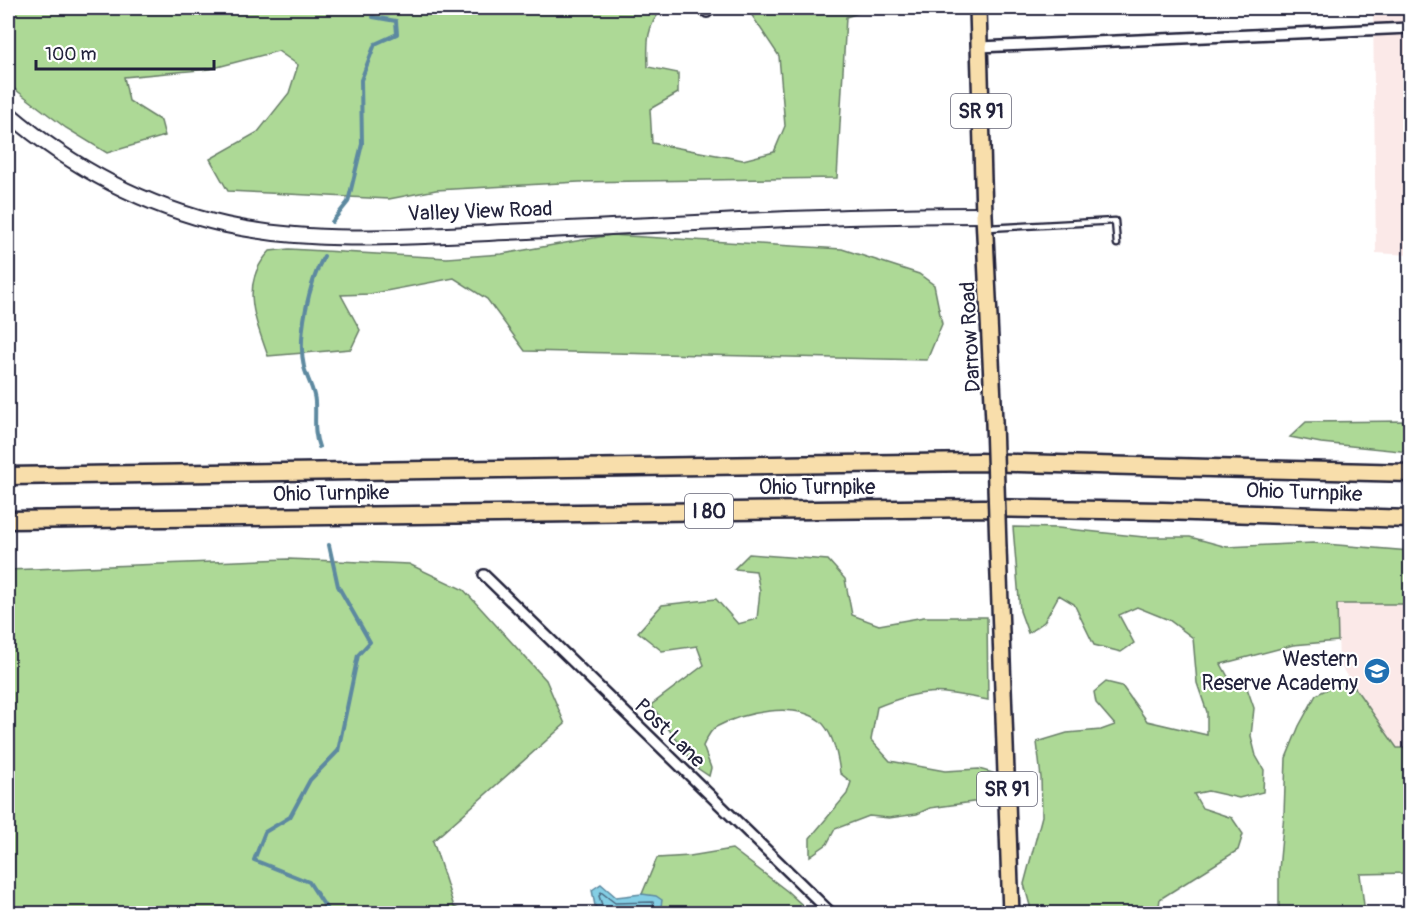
<svg xmlns="http://www.w3.org/2000/svg" width="1418" height="921" font-family="Pangolin,sans-serif">
<style>
.built{fill:#fbe9e8}
.green{fill:#add996;stroke:#687e68;stroke-width:1.5}
.water{fill:#84cee4;stroke:#5d89a0;stroke-width:1.5}
.lines{fill:none;stroke-linecap:round;stroke-linejoin:round}
.shore{stroke:#49677f;stroke-width:1.5}
.stream{stroke:#5d89a0;stroke-width:4}
.lane-casing{stroke:#22223b;stroke-width:9}
.street-casing{stroke:#22223b;stroke-width:14}
.secondary-casing{stroke:#22223b;stroke-width:18}
.primary-casing{stroke:#22223b;stroke-width:20}
.highway-casing{stroke:#22223b;stroke-width:21}
.lane{stroke:#fff;stroke-width:4.5}
.street{stroke:#fff;stroke-width:9}
.secondary{stroke:#fff;stroke-width:14}
.primary{stroke:#f8deab;stroke-width:15}
.highway{stroke:#f8deab;stroke-width:16}
.primary-bridge-casing{stroke:#22223b;stroke-width:20;stroke-linecap:butt}
.primary-bridge{stroke:#f8deab;stroke-width:15}
.labels{text-anchor:middle;stroke-width:4.5;stroke-linejoin:round;paint-order:stroke}
.shield{fill:#fff;stroke:#646476;stroke-width:1.5}
.shield-label{font-size:20px;font-weight:bold;fill:#22223b}
.street-label{font-size:21px;fill:#22223b;stroke:#fff}
.poi-label{font-size:21px;fill:#22223b;stroke:#fff;text-anchor:end}
</style>
<rect width="100%" height="100%" fill="#fff"/>
<filter id="ink" filterUnits="userSpaceOnUse"><feTurbulence type="fractalNoise" baseFrequency=".0167" numOctaves="2"/><feDisplacementMap in="SourceGraphic" scale="12" xChannelSelector="R" yChannelSelector="G"/><feConvolveMatrix kernelMatrix="1 2 1 2 8 2 1 2 1" color-interpolation-filters="sRGB"/></filter>
<g filter="url(#ink)">
<path class="built" d="M 1373,8 L 1410,8 L 1410,255 L 1376,253 Z
M 1337,604 L 1410,604 L 1410,748 L 1397,748 L 1339,664 Z"/>
<path class="green" d="M 8,8 L 664,8 C 646,24 647,44 648,67 L 678,73 L 678,93 L 650,109 L 652,143 L 743,160 L 774,152 L 785,126 L 779,56 L 747,8 L 873,8 L 846,17 L 837,178 L 579,182 L 436,190 L 389,199 L 228,191 L 210,159 L 258,132 L 289,93 L 298,65 L 278,51 L 210,69 L 124,77 L 129,101 L 161,121 L 165,136 L 107,153 L 66,128 L 8,84 Z
M 611,235 L 842,249 L 919,274 L 934,285 L 942,324 L 927,360 L 525,351 L 487,299 L 454,278 L 370,294 L 341,295 L 360,330 L 351,349 L 268,356 C 255,319 239,283 270,251 L 289,249 L 447,258 L 502,254 Z
M 1410,421 L 1410,452 L 1321,443 L 1290,437 L 1306,422 Z
M 1013,527 L 1058,528 L 1144,537 L 1190,537 L 1227,547 L 1313,543 L 1410,551 L 1410,604 L 1337,604 L 1338,641 L 1293,645 L 1221,664 L 1233,686 L 1246,685 L 1254,708 L 1251,736 L 1256,756 L 1264,770 L 1263,792 L 1239,798 L 1208,791 L 1194,794 L 1202,808 L 1232,818 L 1243,834 L 1238,850 L 1160,899 L 1158,913 L 1032,913 L 1024,884 L 1042,816 L 1041,778 L 1037,742 L 1067,733 L 1101,730 L 1115,725 L 1096,703 L 1094,692 L 1106,682 L 1122,686 L 1147,721 L 1207,735 L 1207,712 L 1197,683 L 1193,638 L 1169,620 L 1137,607 L 1119,615 L 1134,643 L 1121,652 L 1094,645 L 1074,604 L 1059,595 L 1044,622 L 1028,633 L 1020,611 Z
M 749,554 L 828,560 L 845,579 L 852,615 L 879,625 L 924,617 L 987,617 L 988,700 C 939,691 925,687 877,707 L 871,740 L 890,761 L 945,771 L 979,769 L 993,773 L 994,799 L 930,808 L 917,814 L 889,818 L 869,816 L 835,829 L 827,844 L 810,856 L 810,838 L 847,794 L 851,782 L 840,773 C 838,757 833,732 820,721 C 794,701 742,713 716,727 C 710,730 706,740 703,746 L 711,768 L 709,776 L 697,768 L 651,705 L 704,665 L 697,646 L 662,651 L 638,632 L 662,605 L 716,599 L 738,624 L 757,619 L 760,591 L 756,571 L 734,569 Z
M 288,559 L 409,564 L 464,590 L 546,680 L 565,724 L 433,841 L 454,907 L 468,913 L 8,913 L 8,570 Z
M 1348,678 L 1397,748 L 1410,748 L 1410,873 L 1360,874 L 1365,913 L 1279,913 L 1279,870 L 1284,814 L 1286,758 L 1299,726 L 1316,695 Z
M 732,849 L 787,891 L 811,913 L 660,913 L 662,909 L 642,894 L 657,858 L 690,856 Z"/>
<path class="water" d="M 601,884 L 616,897 L 642,894 L 656,896 L 662,900 L 660,913 L 601,913 L 595,906 L 592,890 Z"/>
<g class="lines">
<path class="shore" d="M 605,914 L 599,896 L 601,892 L 615,903 L 653,902 L 655,914"/>
<path class="stream" d="M 332,222 L 348,202 L 362,144 L 361,80 L 375,44 L 397,34 L 396,21 L 373,17 L 374,8
M 319,447 C 313,431 316,419 315,402 C 315,391 307,379 304,367 C 297,337 309,282 324,256
M 329,545 L 338,586 L 370,642 L 358,655 L 338,751 L 310,780 L 290,817 L 265,832 L 254,860 L 309,882 L 330,914"/>
<defs>
<path id="lane" d="M 988,228 L 1115,221 L 1117,244"/>
<path id="street" d="M 707,8 L 707,12
M 979,47 L 1410,28
M 484,575 L 832,914"/>
<path id="secondary" d="M 8,113 C 71,167 143,206 226,225 C 322,246 430,235 528,231 C 680,224 832,215 984,215"/>
<path id="primary" d="M 978,8 L 984,215 L 994,422
M 998,548 L 1011,914"/>
<path id="highway" d="M 8,476 L 979,462 L 1410,473
M 8,520 L 983,508 L 1163,511 L 1410,519"/>
</defs>
<use href="#lane" class="lane-casing"/>
<use href="#street" class="street-casing"/>
<use href="#secondary" class="secondary-casing"/>
<use href="#primary" class="primary-casing"/>
<use href="#highway" class="highway-casing"/>
<use href="#lane" class="lane"/>
<use href="#street" class="street"/>
<use href="#secondary" class="secondary"/>
<use href="#primary" class="primary"/>
<use href="#highway" class="highway"/>
<defs>
<path id="primary-bridge" d="M 994,422 L 998,548"/>
</defs>
<use href="#primary-bridge" class="primary-bridge-casing"/>
<use href="#primary-bridge" class="primary-bridge"/>
</g>
</g>
<defs>
<symbol id="university-disc" viewBox="-11 -11 22 22"><circle r="9.5" fill="#1f6fb2" stroke="#fff"/><path d="M0-5L7-2L0 1L-7-2ZM-4 1L0 2.5L4 1V4Q0 6-4 4Z" fill="#fff"/></symbol>
</defs>
<g fill-rule="evenodd">
<use href="#university-disc" x="1362" y="656" width="30" height="30"/>
</g>
<g class="labels">
<g class="shield">
<rect x="951" y="94" width="60" height="34" rx="4.5"/>
<rect x="685" y="494" width="48" height="34" rx="4.5"/>
<rect x="977" y="772" width="60" height="34" rx="4.5"/>
</g>
<g class="shield-label">
<text x="981" y="118">SR 91</text>
<text x="709" y="518">I 80</text>
<text x="1007" y="796">SR 91</text>
</g>
<g class="street-label">
<text transform="translate(480 211) rotate(-2)" y="7">Valley View Road</text>
<text transform="translate(970 337) rotate(-93)" y="7">Darrow Road</text>
<text x="817" y="494">Ohio Turnpike</text>
<text transform="translate(1304 492) rotate(2)" y="7">Ohio Turnpike</text>
<text transform="translate(331 493) rotate(-1)" y="7">Ohio Turnpike</text>
<text transform="translate(670 733) rotate(44)" y="7">Post Lane</text>
</g>
<g class="poi-label">
<text x="1358" y="666">Western<tspan x="1358" dy="24">Reserve Academy</tspan></text>
</g>
</g>
<rect width="1418" height="921" fill="none" stroke="#fff" stroke-width="30"/>
<rect x="15" y="15" width="1388" height="891" fill="none" stroke="#22223b" stroke-width="2" filter="url(#ink)"/>
<path d="M36 60v9h178v-9" fill="none" stroke="#22223b" stroke-width="3"/>
<text x="45" y="60" font-size="18" fill="#22223b" stroke="#ffffff" stroke-width="4.5" paint-order="stroke">100 m</text>
</svg>
